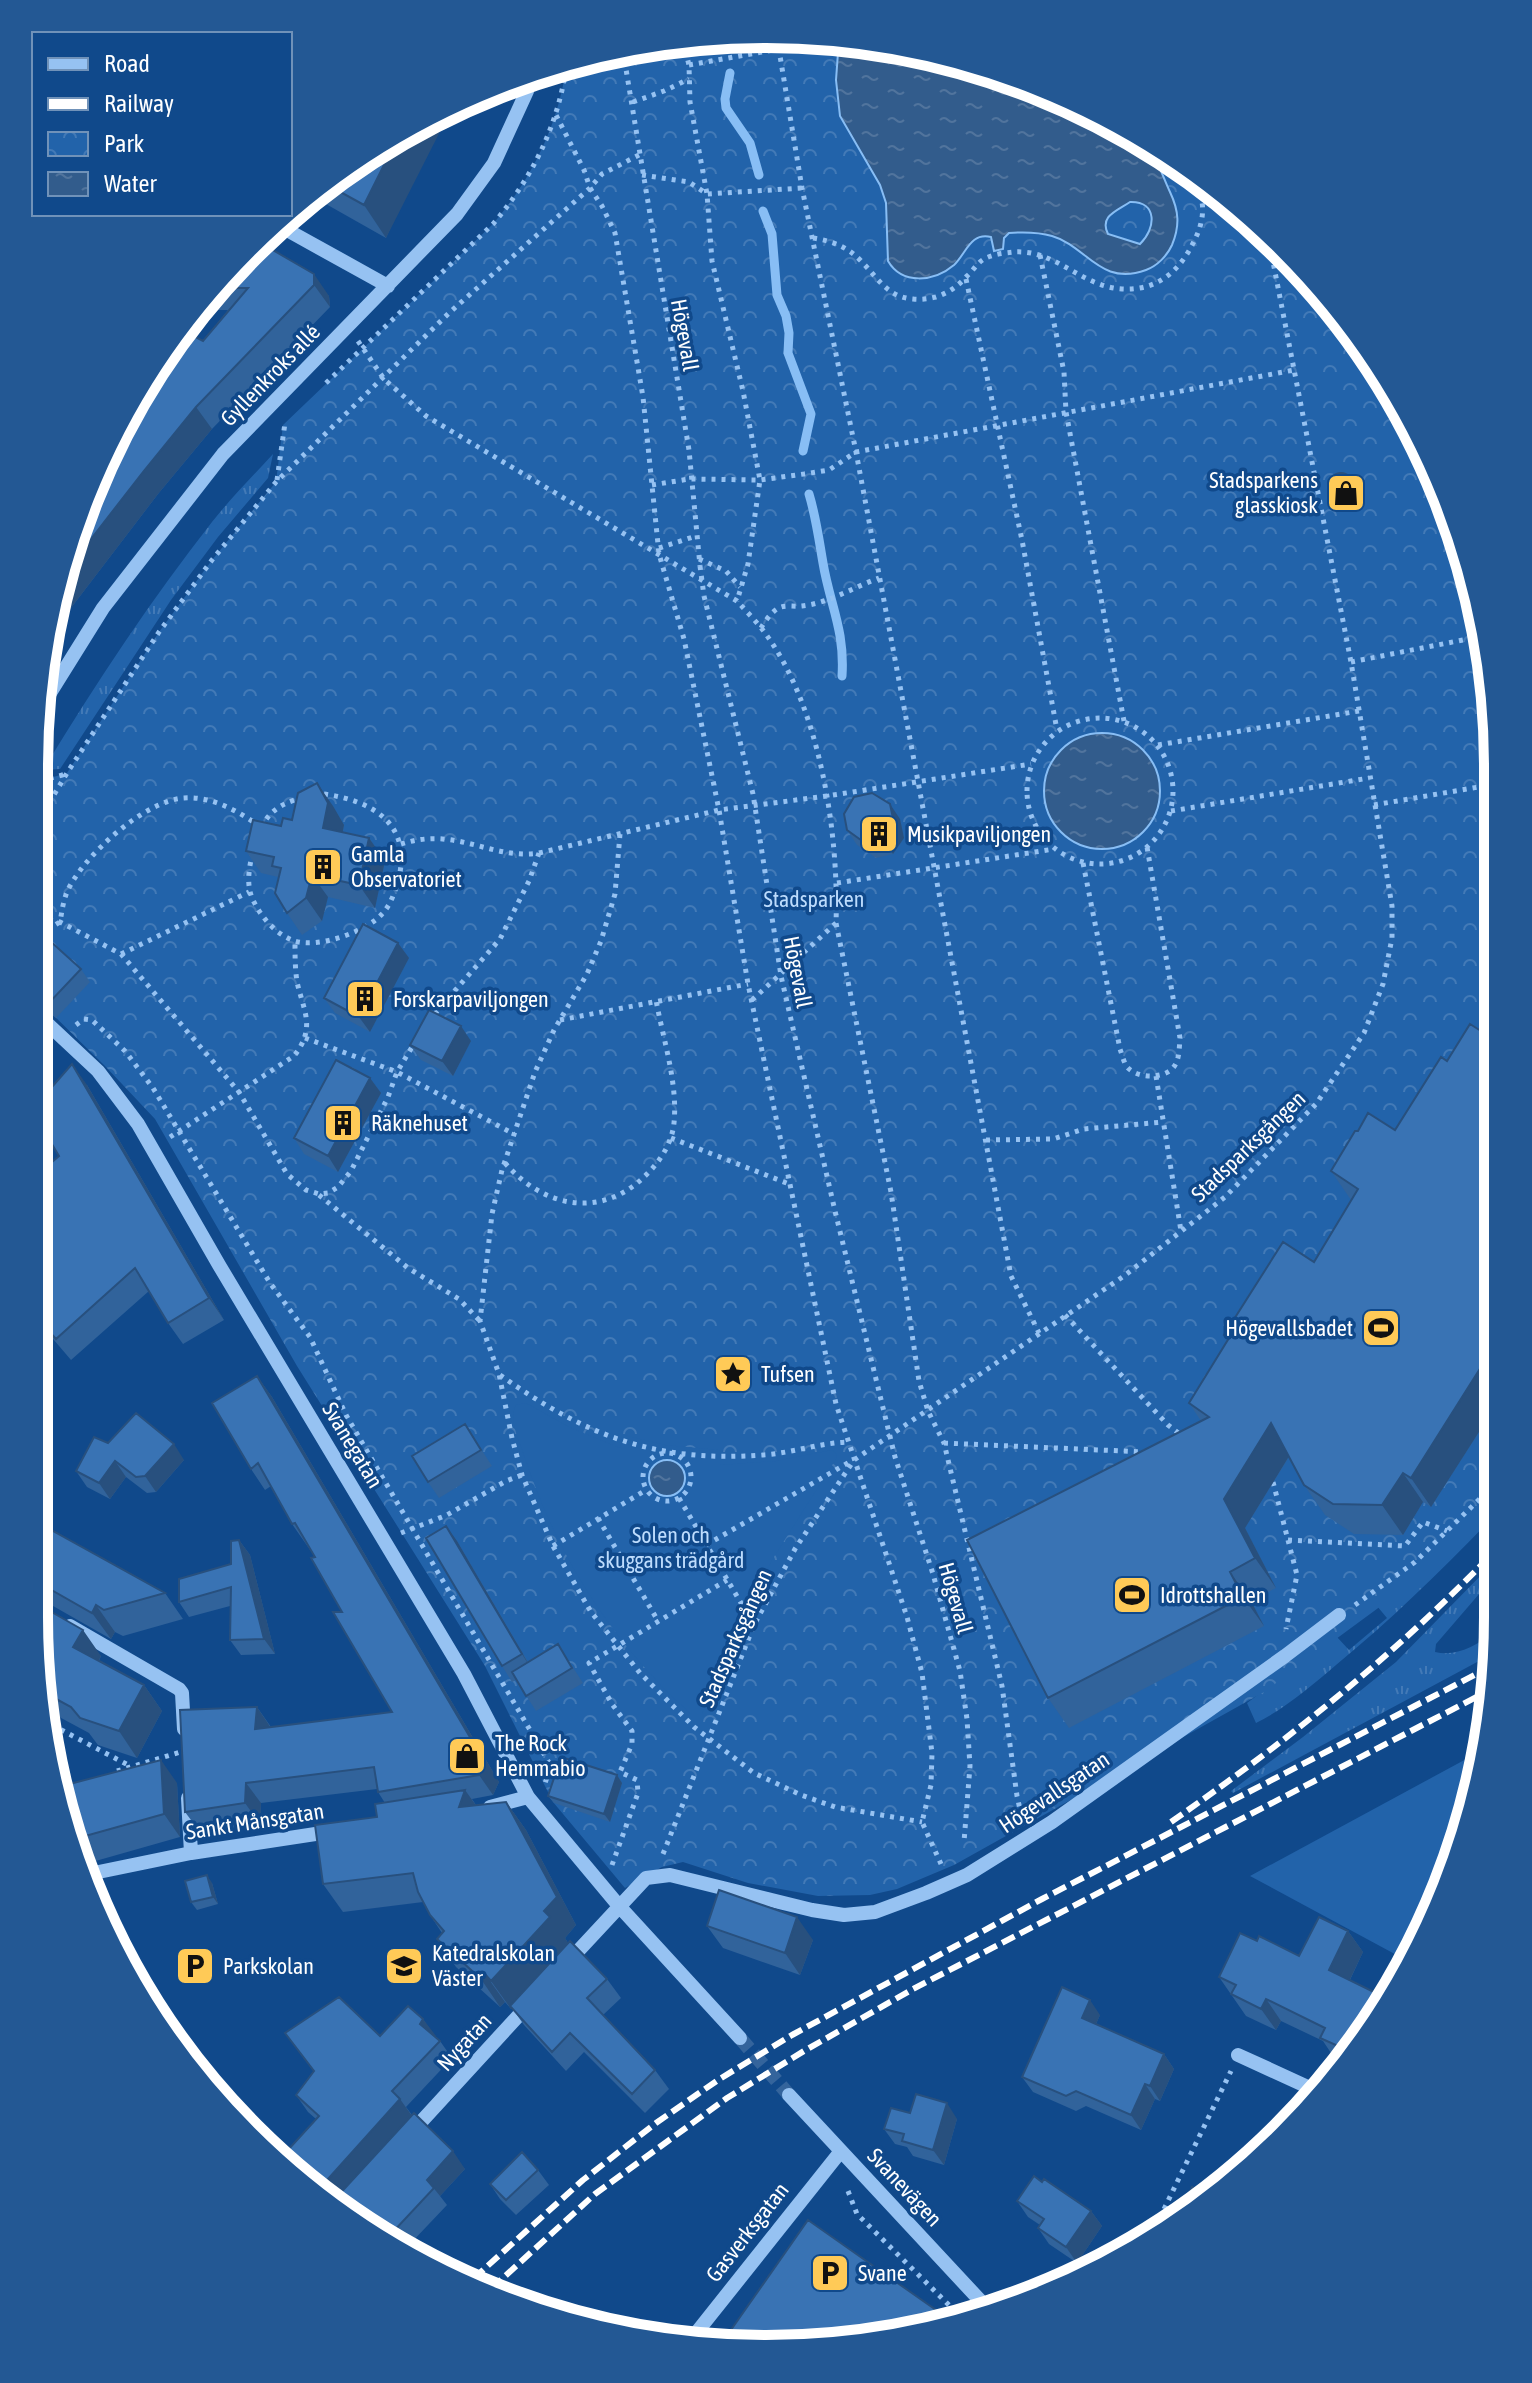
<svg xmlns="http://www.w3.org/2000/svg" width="1532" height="2383" font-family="'Asap Condensed',sans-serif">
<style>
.grass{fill:url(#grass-tufts)}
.park{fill:url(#park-crowns)}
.garden{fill:#2263aa}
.water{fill:url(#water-ripples);stroke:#88bef5;stroke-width:2;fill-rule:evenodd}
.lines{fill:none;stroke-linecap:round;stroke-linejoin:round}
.stream{stroke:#88bef5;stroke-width:9}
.minor-tunnel{stroke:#34649c;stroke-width:14;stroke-dasharray:14 7;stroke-linecap:butt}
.path{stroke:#96c2f2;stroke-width:5;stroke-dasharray:4 6;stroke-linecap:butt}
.minor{stroke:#96c2f2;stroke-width:14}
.rail{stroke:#fff;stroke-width:6;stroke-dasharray:14 6;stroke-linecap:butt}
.path-bridge{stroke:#96c2f2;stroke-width:5;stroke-dasharray:4 6;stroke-linecap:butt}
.wall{fill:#31639b}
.shaded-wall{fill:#28507e}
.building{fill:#3973b4;stroke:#28507e;stroke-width:2}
.labels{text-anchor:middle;stroke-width:7;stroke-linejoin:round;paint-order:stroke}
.street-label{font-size:22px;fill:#fff;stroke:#10498b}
.poi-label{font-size:22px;fill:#fff;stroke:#10498b;text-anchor:start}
.park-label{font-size:22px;fill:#bddcfd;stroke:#10498b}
.rim{fill:none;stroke:#fff;stroke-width:10}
</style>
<defs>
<pattern id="grass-tufts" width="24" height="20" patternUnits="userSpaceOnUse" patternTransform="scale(2)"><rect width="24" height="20" fill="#2263aa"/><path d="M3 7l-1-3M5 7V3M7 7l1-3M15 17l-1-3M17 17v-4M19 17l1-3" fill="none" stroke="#437ab7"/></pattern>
<pattern id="park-crowns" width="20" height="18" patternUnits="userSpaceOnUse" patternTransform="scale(2)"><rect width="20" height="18" fill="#2263aa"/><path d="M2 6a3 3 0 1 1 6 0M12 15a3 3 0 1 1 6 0" fill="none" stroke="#437ab7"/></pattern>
<pattern id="water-ripples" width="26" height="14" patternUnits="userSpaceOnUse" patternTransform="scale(2)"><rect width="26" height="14" fill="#325c8c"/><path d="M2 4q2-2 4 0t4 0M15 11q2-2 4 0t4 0" fill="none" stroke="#51749d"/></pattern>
</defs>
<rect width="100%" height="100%" fill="#10498b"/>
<path class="grass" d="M 273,454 L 268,478 L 218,537 L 171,600 L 60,769 L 43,770 C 95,685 150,601 212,522 C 231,498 253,476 273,454 Z
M 1493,1497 L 1493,1517 C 1443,1569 1392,1619 1336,1665 C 1310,1687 1286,1708 1256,1723 L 1247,1703 L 1336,1636 L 1349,1650 L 1387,1618 L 1377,1606 Z
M 1492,1564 L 1492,1579 L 1436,1644 L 1435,1652 C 1456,1657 1476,1646 1492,1633 L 1492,1654 L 1233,1793 L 1231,1791 L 1303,1737 L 1396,1662 Z"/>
<path class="park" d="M 718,36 L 861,40 L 1001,73 L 1132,132 L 1248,215 L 1346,320 L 1423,443 L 1473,577 L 1496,719 L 1493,1504 L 1468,1532 L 1419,1578 L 1264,1692 L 954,1865 L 897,1889 L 870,1895 L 818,1896 L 748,1883 L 683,1862 L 662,1867 L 625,1888 L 553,1802 L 485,1666 L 297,1366 L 155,1119 L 106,1067 L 38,1000 L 40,781 L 67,773 L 159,632 L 212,560 L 276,482 L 283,425 L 493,224 C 533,177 559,124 567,62 Z"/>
<path class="garden" d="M 526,1403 L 569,1427 L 620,1448 L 624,1435 L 665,1445 L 719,1450 L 719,1465 L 776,1461 L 832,1450 L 837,1454 L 836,1459 L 772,1560 L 750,1603 L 702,1714 L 691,1714 C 613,1644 558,1558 525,1458 C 520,1443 508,1420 516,1405 Z
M 1481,1751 L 1442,1898 L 1404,1959 L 1250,1876 Z"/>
<path class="water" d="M 839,39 L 861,40 L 1001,73 L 1132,132 C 1156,150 1158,166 1170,192 C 1179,211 1180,226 1172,245 C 1167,256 1157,266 1146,270 C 1100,287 1087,246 1052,236 C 1038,232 1023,232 1009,233 L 1004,238 L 1003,249 L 994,251 L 991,237 C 970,232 966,254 954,265 C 934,282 902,285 888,261 L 886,203 L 880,185 L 840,116 L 836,80 ZM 1130,202 C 1158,201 1156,229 1140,244 L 1108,234 C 1099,216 1117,211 1130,202 Z
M1044 791a58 58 0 1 1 116 0a58 58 0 1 1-116 0Z
M649 1478a18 18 0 1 1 36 0a18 18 0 1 1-36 0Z"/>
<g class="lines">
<path class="stream" d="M 730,73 L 725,99 L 726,108 L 750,143 L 759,175
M 763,211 L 772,234 L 777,295 L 786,316 L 789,333 L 788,353 L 811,414 L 803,451
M 809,494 C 816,517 819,540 823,563 C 830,605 845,630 842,676"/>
<path class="minor-tunnel" d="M 740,2038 L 789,2095"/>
<path class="path" d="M 777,38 L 802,188 L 856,452 L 1011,1276 L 1039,1333
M 683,41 L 689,65 L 690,102 L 707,194 L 712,261 L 743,391 L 760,480 L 748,564 L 737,601
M 623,51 L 689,450 L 700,566
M 689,65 L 779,49
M 633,102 L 664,91 L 689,79
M 639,155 L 602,174 L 590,188 L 602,206 L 615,233 L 643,397 L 659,554 L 684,639 L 719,810 L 748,984 L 836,1404 L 907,1617 L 922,1673 L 932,1753 L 931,1785 L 922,1822 L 941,1864
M 642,175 L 689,182 L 707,194 L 802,188
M 813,238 C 832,241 848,247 861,261 C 878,278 887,297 913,299 C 935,301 953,292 967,276 C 973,271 977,263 984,259 C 993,254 1005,253 1014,252 C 1055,249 1082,287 1122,289 C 1159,291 1182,269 1196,237 C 1201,227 1204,213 1202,202 C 1199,190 1192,180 1185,170
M 1040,255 L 1064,372 L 1066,412 L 1124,721
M 966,279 L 1022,540 L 1057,730
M 358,341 L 384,379 L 426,416 L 737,601 C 746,611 757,622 765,633 C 820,707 839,833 836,923 L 891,1192 L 919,1381 L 928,1411 L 944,1443 L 1002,1686 L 1017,1796 L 1022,1818
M 326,383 L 493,224 C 533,177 559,124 567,62
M 277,480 L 285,423
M 652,485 L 689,479 L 760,480 L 804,474 L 829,470 L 856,452 L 1294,370
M 659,548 L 696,536
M 699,559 L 726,571 L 740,587
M 704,596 L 753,794 L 781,976 L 835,1211 L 895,1457 L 933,1574 L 960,1671 L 967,1719 L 970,1766 L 964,1842
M 761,628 C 765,621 771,613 777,609 C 784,604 794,607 802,606 C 829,603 854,587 879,578
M 1351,662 L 1483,636
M1027 791a73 73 0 1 1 146 0a73 73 0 1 1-146 0Z
M 1158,745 L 1359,711
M 40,781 L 66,774
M 324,794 C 375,801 413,826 398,881 C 395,892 390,906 382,914 C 366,932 315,950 292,940 C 275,933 262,918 254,902 C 247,889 248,875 251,860 C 260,813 277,800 324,794 Z
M 1374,805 L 1496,784
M 1171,811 L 1369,778
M 39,820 L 67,773 L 159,632 L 212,560 L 276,482 L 449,313 L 590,188 L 584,170 L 556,115
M 620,834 L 615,894 L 601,941 L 587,974 L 554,1030 L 535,1072 L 502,1170 L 492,1214 L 480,1321 L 499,1374 L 512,1438 L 522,1475 L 553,1546 L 591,1612 L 640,1673 L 694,1727 L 754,1773 L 801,1795 L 835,1807 L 922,1822
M 401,844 C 457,826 490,860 539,853 L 529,881 L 500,939 L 432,1017
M 539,853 L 719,810 L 827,796 L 1031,764
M 1083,863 L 1120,1049 C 1122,1054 1124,1064 1128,1068 C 1138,1078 1161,1079 1172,1069 C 1180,1061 1179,1048 1180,1038 L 1147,847
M 837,883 L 1054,849
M 39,918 L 60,922 L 121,954 L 239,1092 L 287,1174 L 306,1190 L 319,1194 L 328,1193 L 338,1187 L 351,1171 L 388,1097 L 397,1072 L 415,1042
M 39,935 L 60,922 C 62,911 63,902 67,892 C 82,857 145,800 184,798 C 211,796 236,810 258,825
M 121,954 L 249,892
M 752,1000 L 836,923
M 560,1020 L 748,984
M 76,1025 L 84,1019 L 92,1020 L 125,1051 L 153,1088 L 270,1283 L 310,1337 L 346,1415 L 551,1766 L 544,1786
M 305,1038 L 397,1072 L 514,1134
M 1156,1076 L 1181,1231
M 170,1137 L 294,1056 C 316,1028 304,1012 297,982 C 295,968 295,956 295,942
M 671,1138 L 789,1184
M 986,1140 L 1053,1139 L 1084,1129 L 1163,1122
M 505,1163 C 544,1208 601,1219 645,1176 C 660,1162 672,1143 674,1123 C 678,1083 663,1039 656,1000
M 319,1195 L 408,1268 L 459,1299 L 480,1321
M 1065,1315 L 1168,1425 L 1181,1435
M 500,1375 C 586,1436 656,1463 763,1455 C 792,1453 819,1443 848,1442
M 944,1443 L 1145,1452
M643 1477a24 24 0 1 1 48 0a24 24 0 1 1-48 0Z
M 1273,1482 L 1297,1575 L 1286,1629
M 679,1498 L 754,1625
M 598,1518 L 658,1621
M 401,1533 L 447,1515 L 506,1481 L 522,1475
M 1288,1540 L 1405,1546 L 1423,1522 L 1447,1531
M 706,1545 L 853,1460
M 553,1546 L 646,1490
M 1355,1605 L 1415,1562 L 1493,1486
M 52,1725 L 130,1766
M 117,1771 L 184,1751
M 663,1854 L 754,1625 L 795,1549 L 854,1460 L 1124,1276 L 1225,1197 L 1316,1104 L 1364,1033 L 1383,984 L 1392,938 L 1392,906 L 1351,662 L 1268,236
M 612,1865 L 638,1793 L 637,1780 L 620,1772 L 632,1744 L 632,1731 L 612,1704 L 589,1663 L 727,1580
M 1448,1875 L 1444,1863 L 1447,1847 L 1457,1841
M 848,2191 L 857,2214 L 964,2320
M 1151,2236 L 1231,2071"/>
<path class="minor" d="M 278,225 L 388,286
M 40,709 L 103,608 L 223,454 L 457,214 L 494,163 L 527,91 L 530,77
M 38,1015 L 98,1071 L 138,1124 L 219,1265 L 464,1674 L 528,1797 L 619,1906 L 740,2038
M 70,1626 L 179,1689 L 182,1693 L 184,1729
M 188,1798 L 191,1853
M 490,1807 L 528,1797
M 84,1875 L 191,1853 L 335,1831
M 566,1964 L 646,1878 L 670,1875 L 812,1910 L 844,1915 L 875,1912 L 926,1893 L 967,1875 L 1052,1822 L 1285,1656 L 1339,1615
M 1238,2055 L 1321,2093
M 789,2095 L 988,2309
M 409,2135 L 530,2003
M 689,2342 L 841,2151"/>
<path class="rail" d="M 1171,1822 C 1286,1742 1395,1655 1493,1553
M 473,2279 L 583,2180 L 656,2123 L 718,2080 L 792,2035 L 1042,1899 L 1492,1666
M 491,2289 L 595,2194 L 727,2098 L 804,2051 L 913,1989 L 1492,1689"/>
<path class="path-bridge" d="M 700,566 L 704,596"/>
</g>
<path class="wall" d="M 442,110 L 386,238 L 310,195 L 320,186 Z
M 259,242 L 329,296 L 330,307 L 212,429 L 158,494 L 61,621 L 48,642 L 90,485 L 174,357 L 203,341 L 228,310 L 211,310 L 202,305 L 215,284 Z
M 1356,485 L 1359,494 L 1354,502 L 1345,505 L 1337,500 L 1331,493 Z
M 333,806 L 344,825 L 343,832 L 369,838 L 385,861 L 375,908 L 328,897 L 322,921 L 302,935 L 287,913 L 278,877 L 261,873 L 246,851 L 281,826 Z
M 900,819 L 904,838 L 893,854 L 876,858 L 857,845 L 847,830 Z
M 398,943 L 409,958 L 370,1032 L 335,1013 L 324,998 Z
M 38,954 L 81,969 L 90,982 L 56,1018 L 41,1006 L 38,1006 Z
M 1495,1040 L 1493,1410 L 1431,1507 L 1423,1502 L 1403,1535 L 1354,1534 L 1325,1515 L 1304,1485 L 1289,1457 L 1245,1528 L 1276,1588 L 1251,1601 L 1264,1626 L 1069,1728 L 1048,1698 L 1201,1421 L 1189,1403 L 1228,1340 L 1224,1335 L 1314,1262 L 1351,1200 L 1331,1171 L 1358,1131 L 1395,1130 Z
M 471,1041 L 453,1076 L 421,1060 L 410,1045 Z
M 370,1078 L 381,1093 L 338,1172 L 304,1154 L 294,1138 Z
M 87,1085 L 224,1320 L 183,1344 L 168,1323 L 149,1291 L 71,1360 L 36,1319 L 37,1197 L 40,1194 L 37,1190 L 37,1175 L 59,1156 Z
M 257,1376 L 272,1397 L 499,1782 L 493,1795 L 472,1799 L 476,1805 L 506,1802 L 526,1830 L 576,1925 L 565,1938 L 568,1943 L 607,1979 L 621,1998 L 603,2015 L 655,2070 L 669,2089 L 645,2113 L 584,2052 L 566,2071 L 524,2025 L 512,2008 L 511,2009 L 505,2002 L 500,2007 L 456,1967 L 437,1939 L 442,1933 L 430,1915 L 423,1902 L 343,1912 L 323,1884 L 377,1817 L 385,1803 L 378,1792 L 377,1789 L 261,1803 L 260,1824 L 200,1832 L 185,1812 L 257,1707 L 271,1727 L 392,1712 L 315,1557 L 292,1524 L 271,1486 L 265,1490 L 251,1469 Z
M 465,1424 L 492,1466 L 439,1498 L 428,1482 Z
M 108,1443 L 184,1460 L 156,1492 L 147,1493 L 126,1477 L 110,1499 L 87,1487 L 76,1471 Z
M 35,1521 L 165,1593 L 183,1619 L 123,1636 L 115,1632 L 111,1639 L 39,1598 L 34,1599 Z
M 446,1526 L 457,1541 L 528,1662 L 558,1644 L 583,1683 L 536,1711 L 516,1680 L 512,1682 L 502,1666 Z
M 239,1540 L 250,1555 L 275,1654 L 241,1655 L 230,1640 L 230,1606 L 189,1617 L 179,1602 L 231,1564 Z
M 34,1617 L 101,1656 L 99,1661 L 144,1685 L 162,1711 L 137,1758 L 98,1745 L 89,1733 L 50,1712 Z
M 617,1775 L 622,1783 L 610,1822 L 554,1803 L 548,1796 Z
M 177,1783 L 180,1837 L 85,1864 L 98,1882 L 113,1927 L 121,1939 L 132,1969 L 131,1969 L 73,1852 L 62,1786 Z
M 212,1883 L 218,1904 L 197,1910 L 191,1902 Z
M 707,1926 L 813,1940 L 800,1975 L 723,1948 Z
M 1348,1931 L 1363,1952 L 1350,1980 L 1378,1994 L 1380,1997 L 1340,2061 L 1335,2059 L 1323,2041 L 1281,2021 L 1276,2030 L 1246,2016 L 1219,1977 L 1257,1941 L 1299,1956 Z
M 1100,2015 L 1096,2024 L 1164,2054 L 1174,2069 L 1160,2101 L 1155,2099 L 1141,2130 L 1086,2106 L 1076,2111 L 1033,2092 L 1022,2077 Z
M 423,2019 L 435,2037 L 440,2041 L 452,2058 L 406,2107 L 412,2115 L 465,2169 L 440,2196 L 447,2205 L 409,2245 L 320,2197 L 287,2151 L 316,2119 L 308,2112 L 296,2095 L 314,2072 L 285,2033 L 380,2036 Z
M 910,2113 L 957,2119 L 944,2165 L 913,2156 L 907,2147 L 895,2144 L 884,2129 Z
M 538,2170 L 549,2185 L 516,2215 L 500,2199 L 490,2184 Z
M 1042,2182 L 1091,2211 L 1102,2226 L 1077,2263 L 1049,2244 L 1038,2228 L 1040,2225 L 1028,2217 L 1017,2201 Z"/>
<path class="shaded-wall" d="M 453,106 L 386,238 L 364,205 L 398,137 L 442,110 Z
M 314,274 L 329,296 L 330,307 L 314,285 Z
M 196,407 L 212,429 L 158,494 L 61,621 L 48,642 L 67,570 L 143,472 Z
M 1351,477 L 1356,485 L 1359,494 L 1354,502 L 1349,495 Z
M 317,783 L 333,806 L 344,825 L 339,850 L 323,828 Z
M 890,804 L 900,819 L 904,838 L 893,854 L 883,839 Z
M 369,838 L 385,861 L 375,908 L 359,885 Z
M 312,875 L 328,897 L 322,921 L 306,898 Z
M 398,943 L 409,958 L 370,1032 L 359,1017 Z
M 38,1026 L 43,1033 L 38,1040 Z
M 461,1026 L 471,1041 L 453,1076 L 442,1061 Z
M 72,1064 L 87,1085 L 224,1320 L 209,1298 Z
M 370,1078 L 381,1093 L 338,1172 L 328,1156 Z
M 1481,1367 L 1493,1385 L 1493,1410 L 1431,1507 L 1411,1478 Z
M 257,1376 L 272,1397 L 499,1782 L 493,1795 L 479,1775 Z
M 1271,1423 L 1291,1453 L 1245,1528 L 1276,1588 L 1255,1558 L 1224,1499 Z
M 174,1444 L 184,1460 L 156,1492 L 145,1476 Z
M 115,1461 L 126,1477 L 110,1499 L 99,1483 Z
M 1403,1473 L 1423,1502 L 1403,1535 L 1382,1505 Z
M 446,1526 L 457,1541 L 532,1670 L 522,1654 Z
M 239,1540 L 250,1555 L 275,1654 L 264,1639 Z
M 1230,1572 L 1251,1601 L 1264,1626 L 1243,1597 Z
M 96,1605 L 115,1632 L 111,1639 L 92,1613 Z
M 83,1630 L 101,1656 L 92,1674 L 73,1647 Z
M 144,1685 L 162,1711 L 137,1758 L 119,1731 Z
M 257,1707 L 271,1728 L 255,1729 Z
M 161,1760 L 177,1783 L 180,1837 L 164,1814 Z
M 617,1775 L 622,1783 L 610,1822 L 604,1814 Z
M 246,1783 L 261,1803 L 260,1824 L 245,1803 Z
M 465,1790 L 485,1818 L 459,1807 Z
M 506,1802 L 526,1830 L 576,1925 L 565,1938 L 570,1946 L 511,2009 L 491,1981 L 544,1911 Z
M 82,1859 L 98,1882 L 113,1927 L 121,1939 L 132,1969 L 126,1959 L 94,1895 Z
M 207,1875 L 212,1883 L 218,1904 L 213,1897 Z
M 797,1917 L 813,1940 L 800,1975 L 785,1953 Z
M 1348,1931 L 1363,1952 L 1344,1992 L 1329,1970 Z
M 485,1974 L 505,2002 L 500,2007 L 481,1979 Z
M 1266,1999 L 1281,2021 L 1276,2030 L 1261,2009 Z
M 1090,2000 L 1100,2015 L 1092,2033 L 1082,2018 Z
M 423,2019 L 436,2036 L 432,2041 L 420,2024 Z
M 1164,2054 L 1174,2069 L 1160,2101 L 1150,2086 Z
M 1145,2084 L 1155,2099 L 1141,2130 L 1131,2115 Z
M 400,2099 L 412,2116 L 333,2204 L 323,2199 L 319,2189 Z
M 947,2103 L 957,2119 L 944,2165 L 933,2150 Z
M 453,2151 L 465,2169 L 440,2196 L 427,2180 Z
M 1091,2211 L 1102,2226 L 1077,2263 L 1066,2247 Z
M 936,2310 L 942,2318 L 936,2326 L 924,2327 Z"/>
<path class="building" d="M 398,137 L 364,205 L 324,183 Z
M 259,242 L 314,274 L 314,285 L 196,407 L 143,472 L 67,570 L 90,485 L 171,355 L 174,357 L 188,333 L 203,341 L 248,288 L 213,288 L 215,284 Z
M1329 485a12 12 0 1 1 24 0a12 12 0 1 1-24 0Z
M 317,783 L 328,803 L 323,828 L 369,838 L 359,885 L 312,875 L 306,898 L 287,913 L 275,893 L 281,868 L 272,866 L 274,857 L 246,851 L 253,820 L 281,826 L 283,818 L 292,820 L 298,793 Z
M 872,793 L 890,804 L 894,823 L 883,839 L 865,843 L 847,830 L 844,814 L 854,797 Z
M 363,924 L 398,943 L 359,1017 L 324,998 Z
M 50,941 L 81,969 L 47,1005 L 38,998 L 38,954 Z
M 429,1010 L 461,1026 L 442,1061 L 410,1045 Z
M 1470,1024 L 1495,1040 L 1493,1374 L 1481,1367 L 1411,1478 L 1403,1473 L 1382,1505 L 1333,1504 L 1304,1485 L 1271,1423 L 1224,1499 L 1255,1558 L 1230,1572 L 1243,1597 L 1048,1698 L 967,1540 L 1209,1417 L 1189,1403 L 1229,1338 L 1224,1335 L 1283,1242 L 1314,1262 L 1358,1189 L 1331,1171 L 1355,1131 L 1358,1131 L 1368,1113 L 1395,1130 L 1441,1057 L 1447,1061 Z
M 336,1060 L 370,1078 L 328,1156 L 294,1138 Z
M 72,1064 L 209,1298 L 168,1323 L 135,1268 L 56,1339 L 36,1317 L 36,1298 L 45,1290 L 36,1285 L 37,1197 L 41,1194 L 37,1189 L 37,1175 L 59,1156 L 37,1119 L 37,1104 Z
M 257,1376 L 484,1761 L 479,1775 L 378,1792 L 374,1767 L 246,1783 L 245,1803 L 185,1812 L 180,1710 L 257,1707 L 255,1729 L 392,1712 L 333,1612 L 342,1612 L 311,1558 L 315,1557 L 295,1523 L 292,1524 L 258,1463 L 251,1469 L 212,1403 Z
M 136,1413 L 174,1444 L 145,1476 L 136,1477 L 115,1461 L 99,1483 L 76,1471 L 94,1437 L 108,1443 Z
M 465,1424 L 481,1450 L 428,1482 L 412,1456 Z
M 35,1521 L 165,1593 L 104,1610 L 96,1605 L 92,1613 L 34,1580 Z
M 446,1526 L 522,1654 L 502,1666 L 426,1538 Z
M 239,1540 L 264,1639 L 230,1640 L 231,1587 L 179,1602 L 179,1579 L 231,1564 L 231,1541 Z
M 34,1602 L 83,1630 L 73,1647 L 144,1685 L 119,1731 L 80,1718 L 71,1707 L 47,1694 L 34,1617 Z
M 558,1644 L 572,1668 L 526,1696 L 512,1672 Z
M 561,1757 L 617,1775 L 604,1814 L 548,1796 Z
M 161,1760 L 164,1814 L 71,1840 L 62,1786 Z
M 465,1790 L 459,1807 L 506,1802 L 557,1897 L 544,1911 L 550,1917 L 491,1981 L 485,1974 L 481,1979 L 437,1939 L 444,1931 L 430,1915 L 418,1892 L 413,1873 L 323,1884 L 315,1825 L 377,1817 L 375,1804 Z
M 82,1859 L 94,1895 L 77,1860 Z
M 207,1875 L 213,1897 L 191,1902 L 185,1881 Z
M 719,1890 L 797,1917 L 785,1953 L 707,1926 Z
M 1319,1917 L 1348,1931 L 1329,1970 L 1378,1994 L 1376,1998 L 1379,1999 L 1347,2050 L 1320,2038 L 1325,2028 L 1266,1999 L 1261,2009 L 1231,1994 L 1236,1985 L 1219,1977 L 1240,1933 L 1257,1941 L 1259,1936 L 1299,1956 Z
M 570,1941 L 607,1979 L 587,1998 L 655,2070 L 632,2094 L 570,2033 L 552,2052 L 510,2006 Z
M 1062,1987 L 1090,2000 L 1082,2018 L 1164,2054 L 1150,2086 L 1145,2084 L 1131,2115 L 1076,2091 L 1066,2096 L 1022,2077 Z
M 339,1997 L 380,2036 L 408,2006 L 423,2019 L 420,2024 L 440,2041 L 392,2091 L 400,2099 L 319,2189 L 323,2198 L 331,2200 L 336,2198 L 414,2113 L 453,2151 L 427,2180 L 434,2188 L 391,2234 L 394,2237 L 320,2197 L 247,2120 L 251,2116 L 287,2151 L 319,2116 L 296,2095 L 314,2071 L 285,2033 Z
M 916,2094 L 947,2103 L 933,2150 L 902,2141 L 904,2134 L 884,2129 L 891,2108 L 910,2113 Z
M 522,2152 L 538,2170 L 506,2200 L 490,2184 Z
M 1034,2176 L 1042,2182 L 1044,2179 L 1091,2211 L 1066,2247 L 1038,2228 L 1044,2219 L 1017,2201 Z
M 1192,2187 L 1208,2195 L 1176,2223 Z
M 808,2220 L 936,2310 L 924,2327 L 719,2347 Z"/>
<defs>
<symbol id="shop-square" viewBox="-11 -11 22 22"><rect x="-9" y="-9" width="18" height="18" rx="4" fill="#ffca57" stroke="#10498b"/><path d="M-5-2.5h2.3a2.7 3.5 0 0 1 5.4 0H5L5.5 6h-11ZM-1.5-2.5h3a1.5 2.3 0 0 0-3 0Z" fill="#111"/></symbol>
<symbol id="building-square" viewBox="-11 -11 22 22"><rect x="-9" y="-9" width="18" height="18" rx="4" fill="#ffca57" stroke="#10498b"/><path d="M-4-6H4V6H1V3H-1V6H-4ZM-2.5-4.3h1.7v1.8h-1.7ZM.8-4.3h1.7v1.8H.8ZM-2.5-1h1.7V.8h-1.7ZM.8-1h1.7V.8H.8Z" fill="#111"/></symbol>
<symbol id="stadium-square" viewBox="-11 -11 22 22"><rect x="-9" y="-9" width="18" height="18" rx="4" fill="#ffca57" stroke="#10498b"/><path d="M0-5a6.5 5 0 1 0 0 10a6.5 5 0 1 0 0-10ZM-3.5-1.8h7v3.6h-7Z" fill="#111"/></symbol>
<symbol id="sight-square" viewBox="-11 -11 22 22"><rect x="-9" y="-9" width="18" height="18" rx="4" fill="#ffca57" stroke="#10498b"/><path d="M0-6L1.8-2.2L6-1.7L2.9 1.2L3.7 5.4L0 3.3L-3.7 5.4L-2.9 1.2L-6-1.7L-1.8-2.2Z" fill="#111"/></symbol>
<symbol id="parking-square" viewBox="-11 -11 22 22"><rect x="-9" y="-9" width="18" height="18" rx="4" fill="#ffca57" stroke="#10498b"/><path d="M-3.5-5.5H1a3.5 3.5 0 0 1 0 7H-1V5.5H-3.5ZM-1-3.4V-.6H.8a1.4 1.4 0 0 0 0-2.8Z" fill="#111"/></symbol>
<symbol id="school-square" viewBox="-11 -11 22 22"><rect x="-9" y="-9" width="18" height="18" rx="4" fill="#ffca57" stroke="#10498b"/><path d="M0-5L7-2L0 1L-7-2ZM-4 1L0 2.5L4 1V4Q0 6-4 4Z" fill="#111"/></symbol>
</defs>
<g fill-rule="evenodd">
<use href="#shop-square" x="1324" y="471" width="44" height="44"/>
<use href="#building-square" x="857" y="812" width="44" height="44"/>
<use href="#building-square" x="301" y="845" width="44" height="44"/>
<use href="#building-square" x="343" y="977" width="44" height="44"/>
<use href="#building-square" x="321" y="1101" width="44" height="44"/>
<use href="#stadium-square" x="1359" y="1306" width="44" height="44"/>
<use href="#sight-square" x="711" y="1352" width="44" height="44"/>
<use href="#stadium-square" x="1110" y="1573" width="44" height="44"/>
<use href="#shop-square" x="445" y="1734" width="44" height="44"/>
<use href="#parking-square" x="173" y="1944" width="44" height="44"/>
<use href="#school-square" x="382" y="1944" width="44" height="44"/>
<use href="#parking-square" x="808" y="2251" width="44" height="44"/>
</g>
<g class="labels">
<g class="street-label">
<text transform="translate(685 335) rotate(80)" y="8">Högevall</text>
<text transform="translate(270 375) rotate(-46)" y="8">Gyllenkroks allé</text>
<text transform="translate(798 972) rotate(79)" y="8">Högevall</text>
<text transform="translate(1248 1146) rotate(-44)" y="8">Stadsparksgången</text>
<text transform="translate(353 1445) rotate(59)" y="8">Svanegatan</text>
<text transform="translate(956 1598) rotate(74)" y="8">Högevall</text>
<text transform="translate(735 1638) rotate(-66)" y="8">Stadsparksgången</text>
<text transform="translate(1054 1792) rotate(-34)" y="8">Högevallsgatan</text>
<text transform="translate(255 1821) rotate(-9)" y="8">Sankt Månsgatan</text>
<text transform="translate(464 2042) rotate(-48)" y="8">Nygatan</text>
<text transform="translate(905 2187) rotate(47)" y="8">Svanevägen</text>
<text transform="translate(747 2232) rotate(-52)" y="8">Gasverksgatan</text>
</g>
<g class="poi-label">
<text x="1318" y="488" text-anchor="end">Stadsparkens<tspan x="1318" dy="25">glasskiosk</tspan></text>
<text x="907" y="842">Musikpaviljongen</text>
<text x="351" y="862">Gamla<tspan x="351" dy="25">Observatoriet</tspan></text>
<text x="393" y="1007">Forskarpaviljongen</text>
<text x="371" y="1131">Räknehuset</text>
<text x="1353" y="1336" text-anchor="end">Högevallsbadet</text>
<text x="761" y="1382">Tufsen</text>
<text x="1160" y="1603">Idrottshallen</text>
<text x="495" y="1751">The Rock<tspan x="495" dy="25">Hemmabio</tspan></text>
<text x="432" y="1961">Katedralskolan<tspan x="432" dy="25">Väster</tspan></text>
<text x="223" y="1974">Parkskolan</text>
<text x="858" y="2281">Svane</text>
</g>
<g class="park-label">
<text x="814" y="907">Stadsparken</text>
<text x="671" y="1543">Solen och<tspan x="671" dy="25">skuggans trädgård</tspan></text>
</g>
</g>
<path d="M0 0H1532V2383H0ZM766 48H766A718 718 0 0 1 1484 766V1617A718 718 0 0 1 766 2335H766A718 718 0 0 1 48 1617V766A718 718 0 0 1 766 48Z" fill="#235894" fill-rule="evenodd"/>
<path class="rim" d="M766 48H766A718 718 0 0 1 1484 766V1617A718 718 0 0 1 766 2335H766A718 718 0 0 1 48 1617V766A718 718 0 0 1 766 48Z"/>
<rect x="32" y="32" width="260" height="184" fill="#10498b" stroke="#7092b9" stroke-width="2"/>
<rect x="48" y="58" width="40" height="12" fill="#96c2f2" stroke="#7092b9" stroke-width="2"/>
<text x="104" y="72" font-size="24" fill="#ffffff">Road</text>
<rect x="48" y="98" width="40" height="12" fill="#ffffff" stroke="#7092b9" stroke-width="2"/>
<text x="104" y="112" font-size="24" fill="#ffffff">Railway</text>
<rect x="48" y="132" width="40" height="24" fill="url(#park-crowns)" stroke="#7092b9" stroke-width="2"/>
<text x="104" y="152" font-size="24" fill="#ffffff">Park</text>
<rect x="48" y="172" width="40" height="24" fill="url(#water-ripples)" stroke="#7092b9" stroke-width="2"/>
<text x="104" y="192" font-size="24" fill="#ffffff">Water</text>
</svg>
